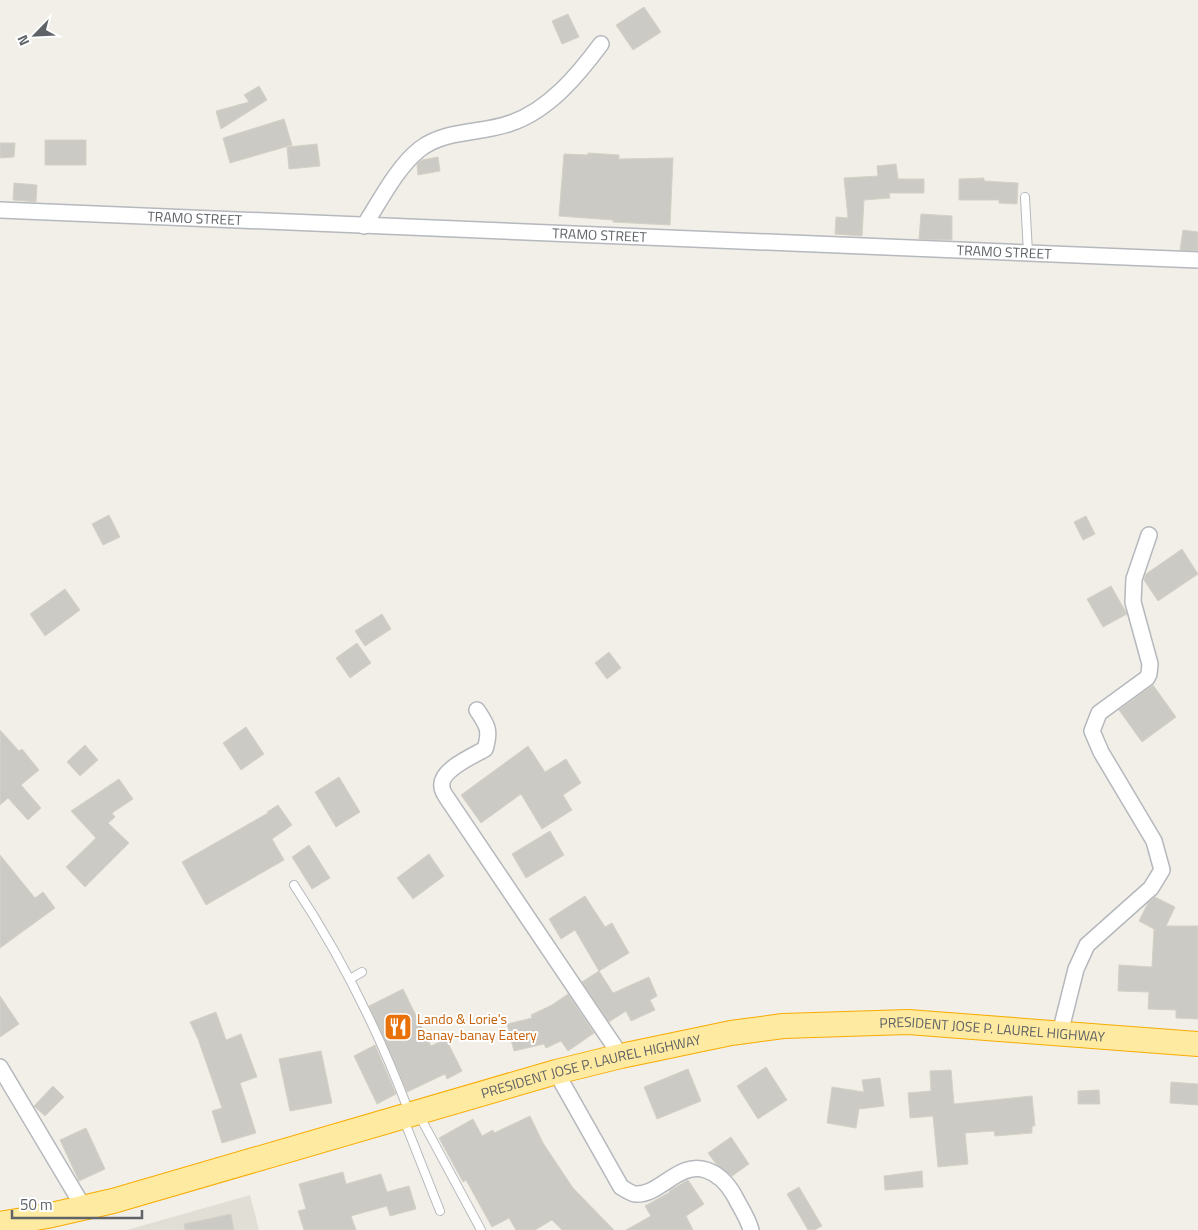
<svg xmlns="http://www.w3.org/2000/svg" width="1198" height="1230" font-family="'Titillium Web',sans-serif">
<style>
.education{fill:#e1ded6}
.building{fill:#cccac5;stroke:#d6d1c6}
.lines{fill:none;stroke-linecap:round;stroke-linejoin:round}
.service-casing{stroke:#b5b8bc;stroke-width:10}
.minor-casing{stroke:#b5b8bc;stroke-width:18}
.trunk-casing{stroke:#f9ab00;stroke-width:26}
.service{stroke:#fff;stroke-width:8}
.minor{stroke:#fff;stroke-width:15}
.trunk{stroke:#feeaa1;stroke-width:24}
.labels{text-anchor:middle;stroke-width:4;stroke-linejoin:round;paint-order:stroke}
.street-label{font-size:14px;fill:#5f6368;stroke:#fff}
.food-label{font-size:14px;fill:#c56008;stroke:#fff;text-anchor:start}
</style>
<rect width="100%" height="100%" fill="#f1efe8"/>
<path class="education" d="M 250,1195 L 259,1230 L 127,1230 Z"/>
<path class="building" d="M 644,7 L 661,32 L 633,50 L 616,25 Z
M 568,14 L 579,37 L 562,44 L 552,21 Z
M 259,86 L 267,100 L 221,129 L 216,111 L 249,102 L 244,95 Z
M 284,119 L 292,145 L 230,163 L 223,138 Z
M 45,140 L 86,140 L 86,165 L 45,165 Z
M 0,143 L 15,143 L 14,157 L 0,158 Z
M 317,144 L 320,166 L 289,169 L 287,147 Z
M 588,153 L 619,155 L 619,159 L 673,158 L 670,225 L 613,222 L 613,220 L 559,216 L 564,154 L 588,155 Z
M 438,157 L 440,171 L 418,175 L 417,165 L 418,163 L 422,160 Z
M 896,164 L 898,179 L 924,179 L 924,193 L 889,193 L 890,198 L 864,200 L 862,236 L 835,234 L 836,217 L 848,218 L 844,178 L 878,176 L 877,166 Z
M 984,178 L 984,181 L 1018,183 L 1017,204 L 999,203 L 999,200 L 959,200 L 959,179 Z
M 14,183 L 37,185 L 36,202 L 13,200 Z
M 921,214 L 952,216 L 952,240 L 919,239 Z
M 1183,230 L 1198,232 L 1198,251 L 1180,250 Z
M 109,515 L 120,537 L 103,545 L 92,524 Z
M 1086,516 L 1095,534 L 1083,540 L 1074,522 Z
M 1182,549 L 1198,574 L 1158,601 L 1144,580 L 1146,574 Z
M 1111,586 L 1127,614 L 1103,627 L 1087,599 Z
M 65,589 L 80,610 L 45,636 L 30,614 Z
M 382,614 L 391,629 L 365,646 L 355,631 Z
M 357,643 L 371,663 L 350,678 L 336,658 Z
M 609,652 L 621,668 L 607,679 L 595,663 Z
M 1153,685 L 1176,717 L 1142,742 L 1119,710 Z
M 246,727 L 264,754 L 241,770 L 223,743 Z
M 0,730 L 19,751 L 22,749 L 39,770 L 21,785 L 41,808 L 28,820 L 8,798 L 0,805 Z
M 85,745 L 98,760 L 80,776 L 67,762 Z
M 528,746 L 545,772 L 566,759 L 581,783 L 563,795 L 572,810 L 542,829 L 521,794 L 481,823 L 461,795 Z
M 339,777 L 360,812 L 336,827 L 315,792 Z
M 119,779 L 133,799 L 112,813 L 115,817 L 108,823 L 129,843 L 85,887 L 66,867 L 96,838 L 71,811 Z
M 278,805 L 292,825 L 272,839 L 284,860 L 206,905 L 182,862 L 268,813 L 267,812 Z
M 550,831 L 564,855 L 526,878 L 512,854 Z
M 309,845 L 330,878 L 312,889 L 292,857 Z
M 429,854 L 444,876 L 413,899 L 397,878 Z
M 0,855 L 35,898 L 43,892 L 55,908 L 0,948 Z
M 585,896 L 605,927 L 612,923 L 629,953 L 599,971 L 575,930 L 561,939 L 549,919 Z
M 1155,897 L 1175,907 L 1166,926 L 1198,926 L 1198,1019 L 1176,1018 L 1176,1010 L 1148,1009 L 1149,992 L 1118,991 L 1119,965 L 1152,967 L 1154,929 L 1139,921 L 1148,903 Z
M 599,971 L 613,993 L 649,977 L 657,996 L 650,1000 L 655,1010 L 631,1021 L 626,1011 L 609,1022 L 582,982 Z
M 403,989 L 431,1046 L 446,1039 L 462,1071 L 447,1079 L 445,1074 L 407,1092 L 369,1006 Z
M 568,994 L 594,1033 L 568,1051 L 561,1041 L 546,1048 L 544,1044 L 514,1051 L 507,1024 L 532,1018 L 531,1015 L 552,1005 Z
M 0,996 L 19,1024 L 0,1037 Z
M 216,1012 L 226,1040 L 241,1034 L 257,1077 L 240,1083 L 256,1133 L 222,1143 L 212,1111 L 222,1108 L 198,1039 L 190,1022 Z
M 375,1045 L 396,1094 L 377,1104 L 354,1056 Z
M 321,1051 L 332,1103 L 290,1111 L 279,1059 Z
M 766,1067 L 787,1100 L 758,1119 L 737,1086 Z
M 688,1069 L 701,1101 L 657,1119 L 644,1087 Z
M 951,1070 L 954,1104 L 1032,1096 L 1035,1126 L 1032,1126 L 1032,1133 L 995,1136 L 994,1131 L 965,1133 L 968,1164 L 938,1167 L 933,1116 L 910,1118 L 908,1093 L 931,1091 L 930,1071 Z
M 880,1078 L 884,1106 L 859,1109 L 856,1128 L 827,1123 L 832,1087 L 864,1092 L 862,1080 Z
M 1171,1082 L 1198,1084 L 1198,1105 L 1170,1103 Z
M 53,1086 L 64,1097 L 45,1116 L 34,1106 Z
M 1099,1090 L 1100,1104 L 1078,1104 L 1078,1091 Z
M 530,1116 L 543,1143 L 573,1188 L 614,1230 L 562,1230 L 552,1220 L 535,1230 L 516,1230 L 509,1218 L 492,1227 L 466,1180 L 463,1182 L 439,1138 L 473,1119 L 482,1136 L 493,1130 L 494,1133 Z
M 86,1128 L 105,1169 L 79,1181 L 60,1140 Z
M 731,1137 L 749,1164 L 732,1176 L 716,1164 L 708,1153 Z
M 922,1171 L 923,1187 L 885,1190 L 884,1176 Z
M 343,1172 L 346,1184 L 381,1174 L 387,1192 L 409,1186 L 416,1209 L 390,1216 L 387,1206 L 351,1216 L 356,1230 L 304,1230 L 298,1211 L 306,1209 L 299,1184 Z
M 688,1180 L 704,1204 L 686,1216 L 693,1230 L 626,1230 L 651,1216 L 645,1206 L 670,1192 L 669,1191 Z
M 799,1187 L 822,1226 L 814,1230 L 808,1230 L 787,1194 Z
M 231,1214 L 234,1230 L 185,1230 L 184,1224 Z"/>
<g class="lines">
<defs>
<path id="service" d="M 1025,197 L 1028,253
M 294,885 C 341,956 379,1032 409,1112
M 350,979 L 362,972
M 419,1115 L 481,1230
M 404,1120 L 440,1211"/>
<g id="minor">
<path id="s1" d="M 0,210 L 1198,260"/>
<path d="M 364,226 C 380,201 397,167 420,149 C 446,129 482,134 511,123 C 549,110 578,75 601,44"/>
<path d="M 477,710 C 487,725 491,730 485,749 C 473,756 439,770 442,787 C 442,790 445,795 447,798 L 621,1056"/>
<path d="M 1060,1033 L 1076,969 L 1087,945 L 1151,888 L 1162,870 L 1154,841 L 1101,752 L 1092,731 L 1099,713 L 1147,678 L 1149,674 L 1150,664 L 1133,602 L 1134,579 L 1149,535"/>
<path d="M 0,1067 L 84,1208"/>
<path d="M 556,1072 L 621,1187 C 625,1189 630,1193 635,1194 C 660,1196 678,1161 706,1170 C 719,1174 727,1183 734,1195 C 740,1207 748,1218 751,1230"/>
</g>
<g id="trunk">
<path id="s2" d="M 0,1224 L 47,1216 L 113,1201 L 556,1072 L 621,1056 L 731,1033 L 783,1026 L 908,1022 L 1198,1044"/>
</g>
</defs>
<use href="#service" class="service-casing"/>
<use href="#minor" class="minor-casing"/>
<use href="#trunk" class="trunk-casing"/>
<use href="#service" class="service"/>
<use href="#minor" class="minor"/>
<use href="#trunk" class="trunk"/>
</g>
<defs>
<symbol id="restaurant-square" viewBox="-11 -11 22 22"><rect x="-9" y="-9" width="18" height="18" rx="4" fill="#e8710a" stroke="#fff"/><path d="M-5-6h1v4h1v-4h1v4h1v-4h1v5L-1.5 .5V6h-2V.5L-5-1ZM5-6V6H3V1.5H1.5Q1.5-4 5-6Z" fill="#fff"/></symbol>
</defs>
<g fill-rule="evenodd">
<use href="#restaurant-square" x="382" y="1011" width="32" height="32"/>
</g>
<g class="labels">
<g class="street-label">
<text dy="5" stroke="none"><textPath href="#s1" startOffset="195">TRAMO STREET</textPath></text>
<text dy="5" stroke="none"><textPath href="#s1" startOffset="600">TRAMO STREET</textPath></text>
<text dy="5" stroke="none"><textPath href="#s1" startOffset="1005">TRAMO STREET</textPath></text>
<text dy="5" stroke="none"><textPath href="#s2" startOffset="1018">PRESIDENT JOSE P. LAUREL HIGHWAY</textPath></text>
<text dy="5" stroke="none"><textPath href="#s2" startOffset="612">PRESIDENT JOSE P. LAUREL HIGHWAY</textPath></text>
</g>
<g class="food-label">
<text x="417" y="1024">Lando &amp; Lorie's<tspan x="417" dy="16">Banay-banay Eatery</tspan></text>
</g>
</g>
<g transform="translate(35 35) rotate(246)" stroke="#ffffff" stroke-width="4" paint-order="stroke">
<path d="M0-4L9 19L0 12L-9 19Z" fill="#5f6368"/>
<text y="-8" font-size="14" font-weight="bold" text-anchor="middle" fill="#5f6368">N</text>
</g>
<path d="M12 1210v8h130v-8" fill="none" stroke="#5f6368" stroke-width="2.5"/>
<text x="20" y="1210" font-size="15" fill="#5f6368" stroke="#ffffff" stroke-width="4" paint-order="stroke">50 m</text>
</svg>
